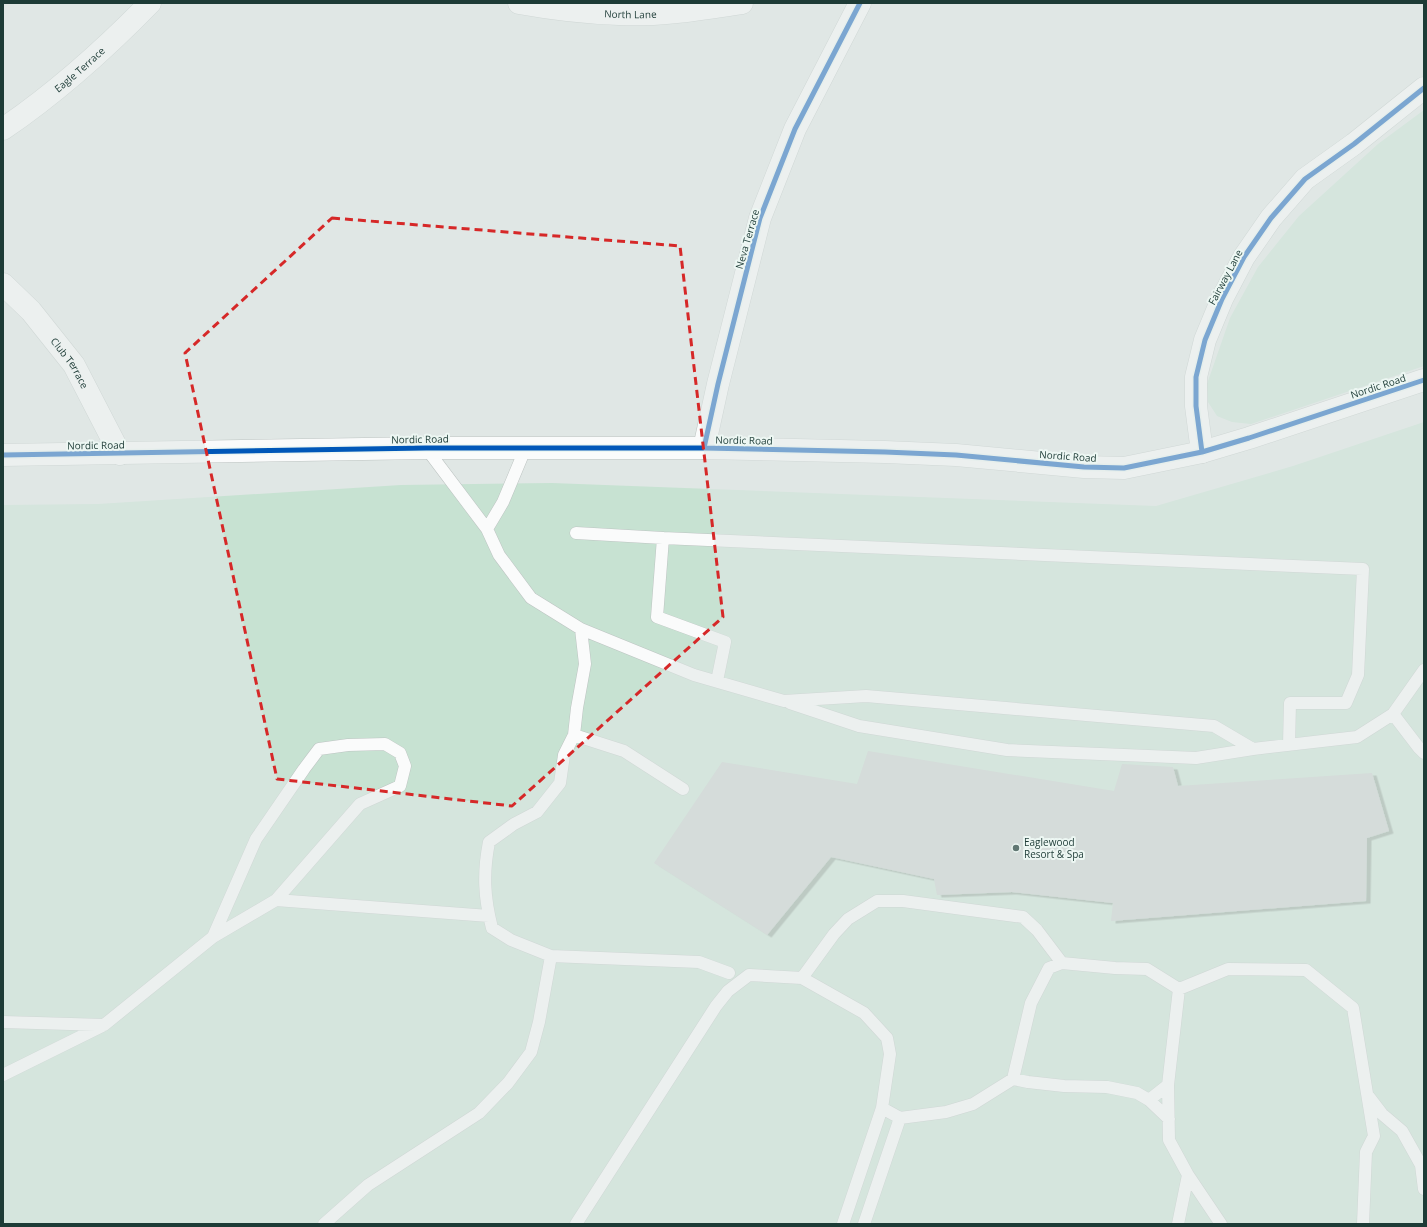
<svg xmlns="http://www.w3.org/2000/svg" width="1427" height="1227" font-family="'Open Sans',sans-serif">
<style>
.green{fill:#c7e2d2}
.building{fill:#c7cecc;filter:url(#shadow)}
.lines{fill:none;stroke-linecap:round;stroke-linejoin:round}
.service-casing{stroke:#bdc4c2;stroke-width:13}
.minor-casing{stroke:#bdc4c2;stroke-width:23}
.tertiary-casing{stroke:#bdc4c2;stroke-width:23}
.service{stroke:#fafbfb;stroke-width:12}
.minor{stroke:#fafbfb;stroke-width:22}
.tertiary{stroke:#fafbfb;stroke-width:22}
.cycleway-casing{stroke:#edf7f3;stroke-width:8}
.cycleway{stroke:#0057b8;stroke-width:5}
.marked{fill:none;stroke:#d62828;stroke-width:3;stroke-dasharray:8 5;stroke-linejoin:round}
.poi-dot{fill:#617773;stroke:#edf7f3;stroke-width:1.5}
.labels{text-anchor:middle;stroke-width:4;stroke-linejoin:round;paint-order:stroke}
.street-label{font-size:10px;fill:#1d3b36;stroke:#edf7f3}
.poi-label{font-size:10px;fill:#1d3b36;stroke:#edf7f3;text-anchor:start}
</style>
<defs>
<filter id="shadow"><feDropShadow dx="4.5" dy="2.5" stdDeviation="0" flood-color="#0004"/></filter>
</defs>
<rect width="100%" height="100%" fill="#e0e7e5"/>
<path class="green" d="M 1424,110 L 1424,366 L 1251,424 L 1232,422 L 1217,416 L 1208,402 L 1207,384 L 1230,318 L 1258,267 L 1299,216 L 1378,144 Z
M 1424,422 L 1424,1224 L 3,1224 L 3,505 L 98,504 L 401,485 L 552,483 L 1156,506 L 1293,466 Z"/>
<path class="building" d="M 868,751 L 1114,791 L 1122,764 L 1173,767 L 1178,786 L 1372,773 L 1389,831 L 1367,838 L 1366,901 L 1111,921 L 1113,903 L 1012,892 L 937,895 L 934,879 L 831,857 L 767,935 L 654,863 L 722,762 L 857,784 Z"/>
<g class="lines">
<defs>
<path id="service" d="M 426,448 L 487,529 L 499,555 L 531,598 L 581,629 L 694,675 L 784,701 L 866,696 L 1214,726 L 1253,749 L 1357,737 L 1393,714 L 1424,670
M 487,529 L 503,502 L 526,447
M 576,533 L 663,538 L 1363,569 L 1358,675 L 1346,703 L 1290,703 L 1289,745
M 663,538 L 657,617 L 725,642 L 717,681
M 581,629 L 585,664 L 577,708 L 574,735 L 624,751 L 683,789
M 790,703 L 859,726 L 1007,750 L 1196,758 L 1253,749
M 1393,714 L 1419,748 L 1424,753
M 574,735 L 564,755 L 560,783 L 537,812 L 514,824 L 489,842 C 483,873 484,897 492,928 L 511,940 L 551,956 L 699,962 L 729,973
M 276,900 L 213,937 L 256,839 L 304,769 L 319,749 L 348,745 L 385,744 L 400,753 L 405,766 L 400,786 L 360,804 L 276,900 L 489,916
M 802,978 L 834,934 L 848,919 L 877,901 L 903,901 L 1023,917 L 1037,930 L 1062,963
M 3,1022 L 104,1025 L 213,937
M 3,1075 L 102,1026
M 1013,1079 L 1031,1003 L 1049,968 L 1062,963 L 1115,968 L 1147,969 L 1179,989
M 1168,1085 L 1149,1100 L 1169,1119
M 1369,1097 L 1382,1114 L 1402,1131 L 1421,1165 L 1424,1189
M 324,1224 L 368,1185 L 479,1113 L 508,1083 L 531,1052 L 539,1022 L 551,956
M 576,1224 L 716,1006 L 728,991 L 749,975 L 802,978 L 864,1013 L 887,1038 L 890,1054 L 882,1108 L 900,1118 L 946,1112 L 973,1104 L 1013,1079 L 1028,1082 L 1064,1086 L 1107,1087 L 1137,1093 L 1149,1100
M 843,1224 L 882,1108
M 864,1224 L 900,1118
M 1178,1224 L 1188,1175
M 1221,1224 L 1188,1175 L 1169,1140 L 1168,1085 L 1179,989 L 1228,969 L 1306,970 L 1353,1008 L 1374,1136 L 1366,1152 L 1363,1224"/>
<g id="minor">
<path id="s1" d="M 519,3 C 552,9 586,13 619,14 C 661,16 701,9 742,3"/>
<path id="s2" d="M 3,129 C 56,93 105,49 150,3"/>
<path id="s3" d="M 3,284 L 31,311 L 74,365 L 120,454"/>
<path d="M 704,448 L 718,384 L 760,218 L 795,129 L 860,3"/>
<path d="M 1202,452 L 1196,406 L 1196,377 L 1205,340 L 1222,299 L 1244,257 L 1271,218 L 1305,179 L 1354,144 L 1424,88"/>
</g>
<path id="tertiary" d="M 3,455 L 426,448 L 704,448 L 885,452 L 956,455 L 1084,467 L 1124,468 L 1202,452 L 1249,438 L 1424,380"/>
</defs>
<use href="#service" class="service-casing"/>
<use href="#minor" class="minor-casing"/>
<use href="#tertiary" class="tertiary-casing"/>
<use href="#service" class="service"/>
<use href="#minor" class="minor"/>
<use href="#tertiary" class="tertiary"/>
<defs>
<path id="cycleway" d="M 704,448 L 718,384 L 760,218 L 795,129 L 860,3
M 1202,452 L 1196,406 L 1196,377 L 1205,340 L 1222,299 L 1244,257 L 1271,218 L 1305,179 L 1354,144 L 1424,88
M 3,455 L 426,448 L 704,448 L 885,452 L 956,455 L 1084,467 L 1124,468 L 1202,452 L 1249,438 L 1424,380"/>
</defs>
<use href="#cycleway" class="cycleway-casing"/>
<use href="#cycleway" class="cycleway"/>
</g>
<path d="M0 0H1427V1227H0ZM 332,218 L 680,246 L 723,617 L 512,806 L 277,779 L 185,353 Z" fill="#e0e7e5" fill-opacity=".55" fill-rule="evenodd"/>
<path class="marked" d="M 332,218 L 680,246 L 723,617 L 512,806 L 277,779 L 185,353 Z"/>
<circle class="poi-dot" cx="1016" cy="848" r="4"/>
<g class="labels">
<g class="street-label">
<text dy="4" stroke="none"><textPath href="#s1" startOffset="112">North Lane</textPath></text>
<text dy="4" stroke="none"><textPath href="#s2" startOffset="97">Eagle Terrace</textPath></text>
<text transform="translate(747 239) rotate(-74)" y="4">Neva Terrace</text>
<text transform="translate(1225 277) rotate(-62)" y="4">Fairway Lane</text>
<text dy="4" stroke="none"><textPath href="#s3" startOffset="104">Club Terrace</textPath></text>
<text transform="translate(1378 386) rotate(-18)" y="4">Nordic Road</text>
<text transform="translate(420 439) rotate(-1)" y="4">Nordic Road</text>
<text transform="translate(744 440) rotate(1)" y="4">Nordic Road</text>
<text transform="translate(96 445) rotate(-1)" y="4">Nordic Road</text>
<text transform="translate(1068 456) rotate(4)" y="4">Nordic Road</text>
</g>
<g class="poi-label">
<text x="1024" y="846">Eaglewood<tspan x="1024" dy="12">Resort &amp; Spa</tspan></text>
</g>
</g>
<rect width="1427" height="1227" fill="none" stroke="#1d3b36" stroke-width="8"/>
</svg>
